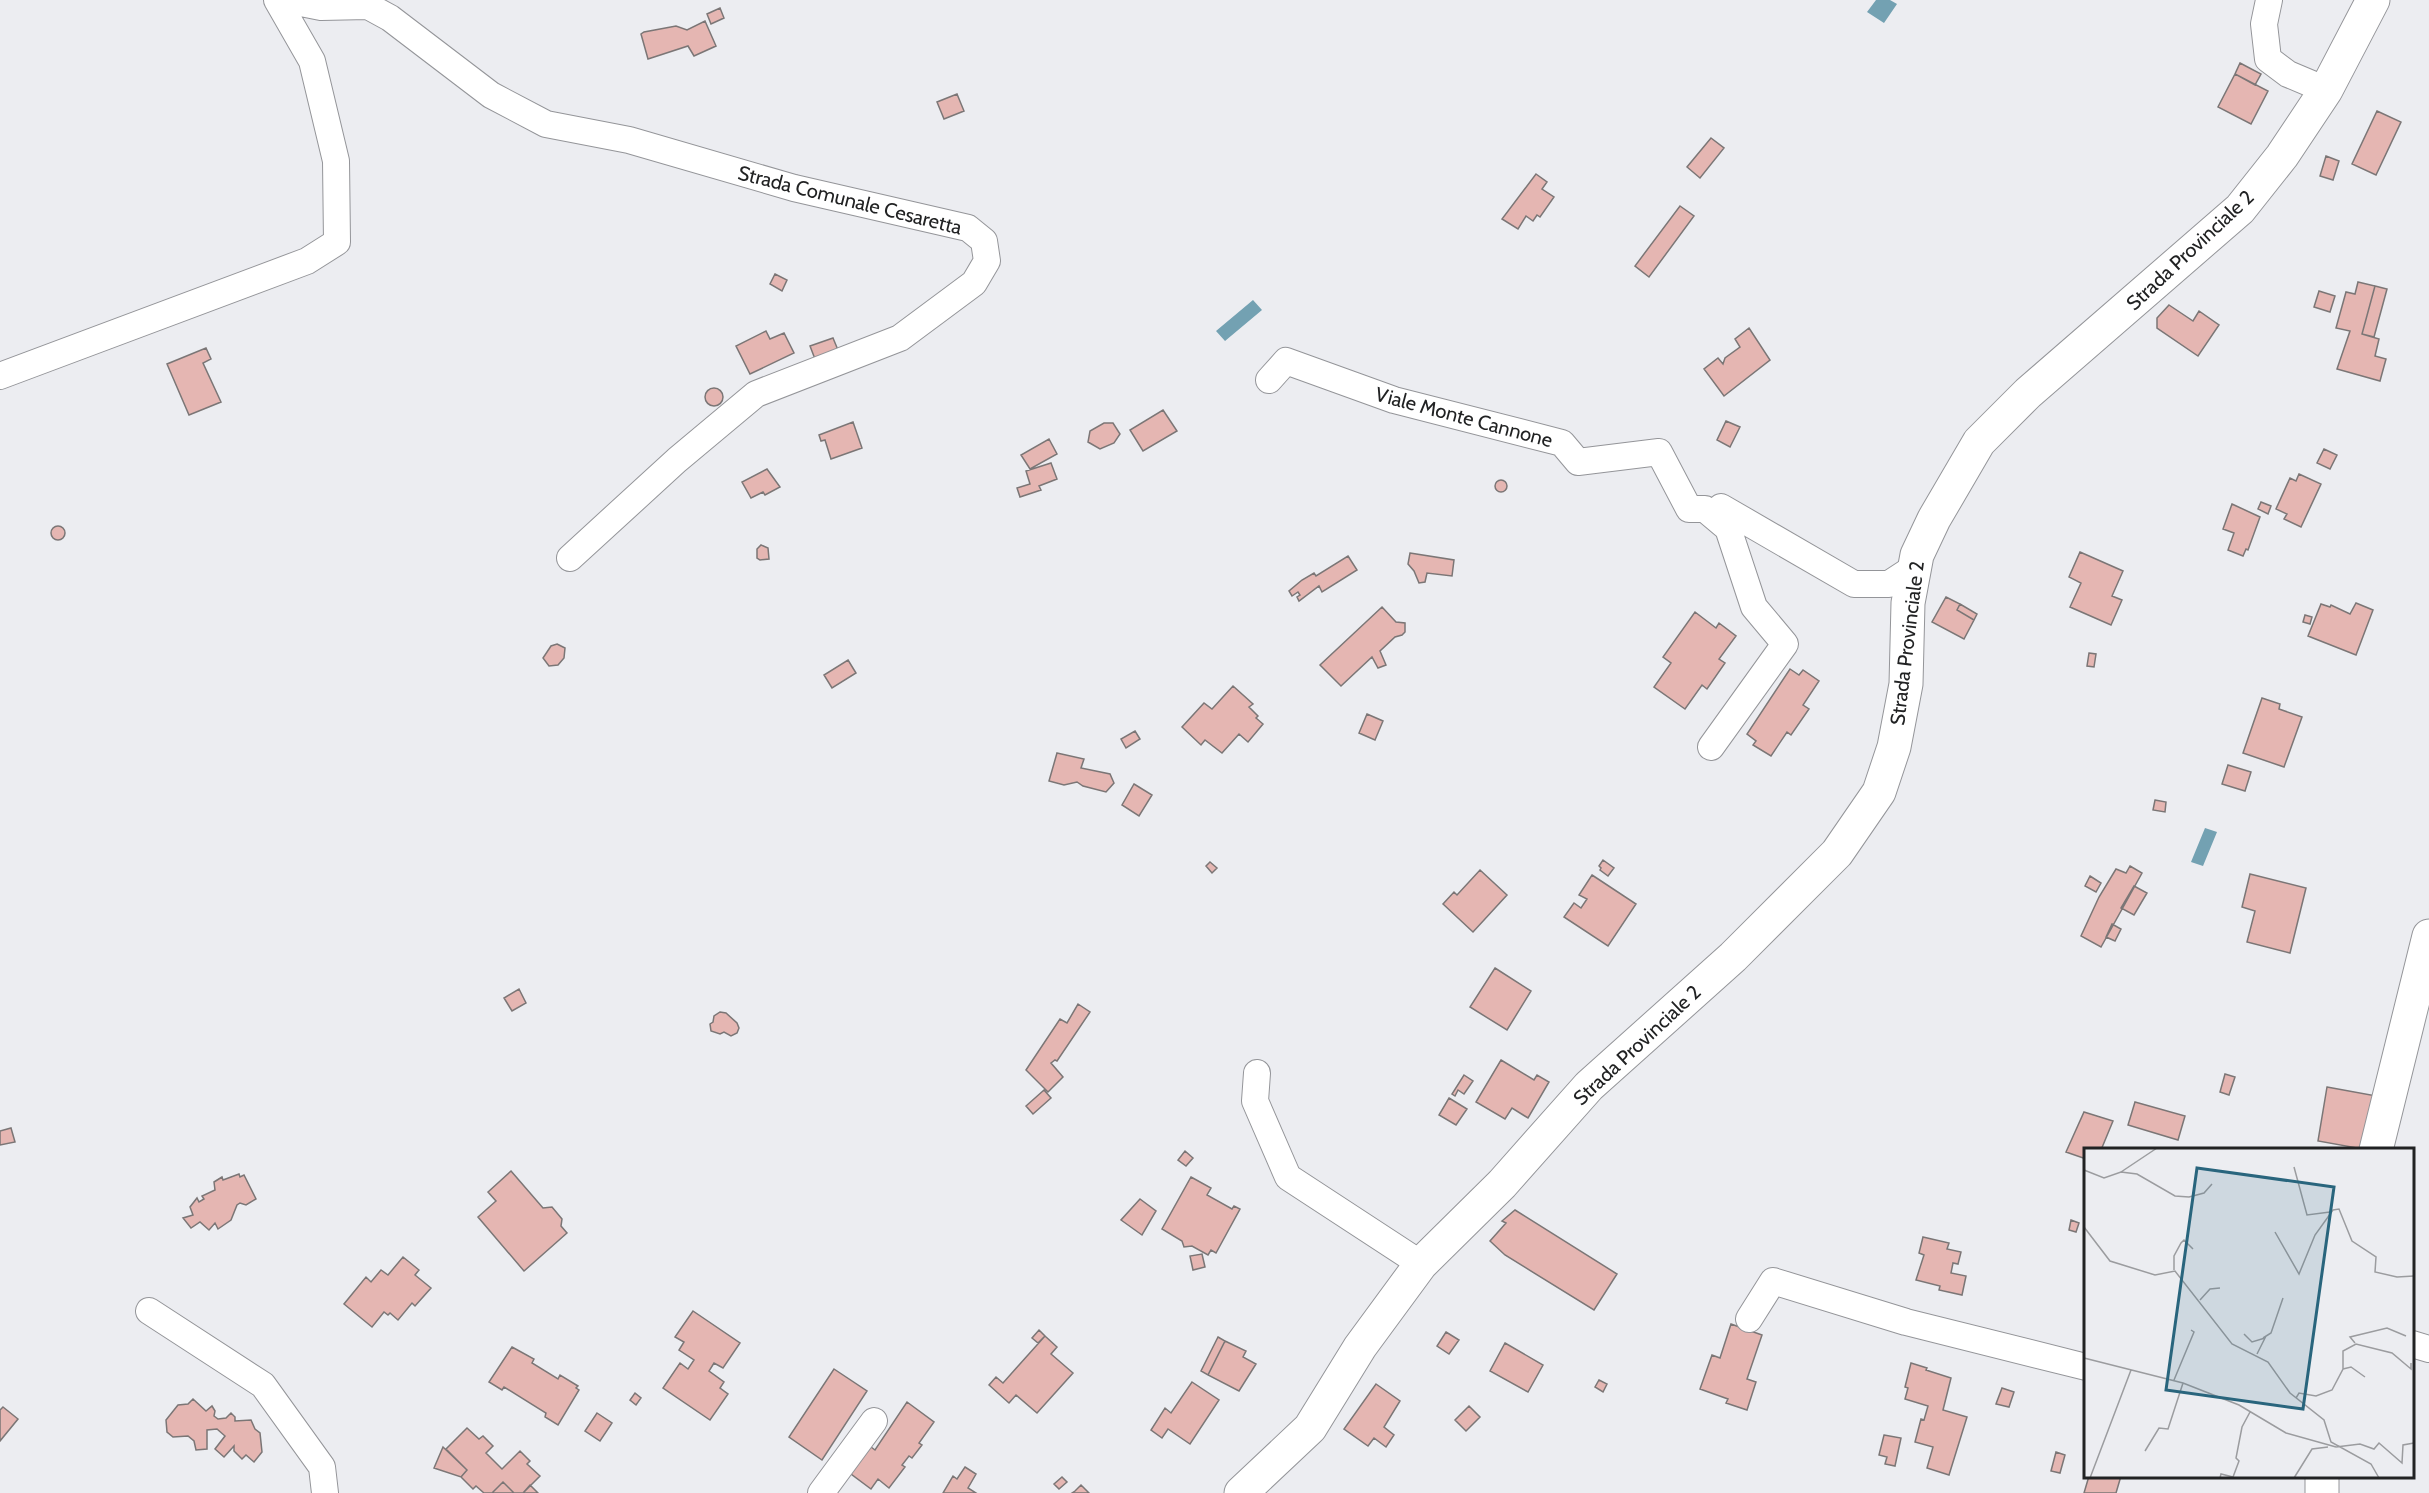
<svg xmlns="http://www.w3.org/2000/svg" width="2429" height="1493" font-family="Cabin,sans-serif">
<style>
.water{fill:#73a1b2}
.building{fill:#e5b6b2;stroke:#7b7676;stroke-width:1.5}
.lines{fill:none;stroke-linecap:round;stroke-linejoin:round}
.street-casing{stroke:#949599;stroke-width:28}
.secondary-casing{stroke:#949599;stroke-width:35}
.street{stroke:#fff;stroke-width:26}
.secondary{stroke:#fff;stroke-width:33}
.labels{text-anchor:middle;stroke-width:5;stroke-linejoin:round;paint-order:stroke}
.street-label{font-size:20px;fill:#212223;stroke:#fff}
.inset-road{fill:none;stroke:#9b9c9f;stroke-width:1.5}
.view{fill:#29657d;fill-opacity:0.15;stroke:#29657d;stroke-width:3}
.inset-edge{fill:none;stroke:#212223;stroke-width:3}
</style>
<rect width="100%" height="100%" fill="#ecedf1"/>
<path class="water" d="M 1876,0 L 1890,0 L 1897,4 L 1884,23 L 1867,12 Z
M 1253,300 L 1262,310 L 1225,341 L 1216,331 Z
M 2205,828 L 2217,832 L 2203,866 L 2191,862 Z"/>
<path class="building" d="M 720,8 L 724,18 L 711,24 L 707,14 Z
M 705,21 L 716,46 L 694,56 L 688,46 L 648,59 L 641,34 L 644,32 L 676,26 L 687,30 Z
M 2240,63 L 2261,74 L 2255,85 L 2235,74 Z
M 2235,74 L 2268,91 L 2251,124 L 2218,107 Z
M 957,94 L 964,111 L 944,119 L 937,102 Z
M 2377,111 L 2401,122 L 2376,175 L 2352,164 Z
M 1711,138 L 1724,148 L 1700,178 L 1687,167 Z
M 2326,156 L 2339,161 L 2333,180 L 2320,176 Z
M 1536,174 L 1547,182 L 1542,189 L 1554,197 L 1540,217 L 1537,215 L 1533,221 L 1526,216 L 1518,229 L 1502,219 Z
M 1680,206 L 1694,216 L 1649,277 L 1635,266 Z
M 775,274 L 787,280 L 782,291 L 770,284 Z
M 2358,282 L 2375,286 L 2362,334 L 2379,339 L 2375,356 L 2386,359 L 2380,381 L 2337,369 L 2350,331 L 2336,328 L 2346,292 L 2355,294 Z
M 2375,286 L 2387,289 L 2374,337 L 2362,334 Z
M 2319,291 L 2335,296 L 2330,312 L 2314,307 Z
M 2169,305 L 2193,321 L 2199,311 L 2219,325 L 2198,356 L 2157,328 L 2157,318 Z
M 1749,328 L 1770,360 L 1724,396 L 1704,369 L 1718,358 L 1723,364 L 1725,358 L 1740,347 L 1735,339 Z
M 766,331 L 770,339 L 784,333 L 794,353 L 750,374 L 736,346 Z
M 833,338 L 838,350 L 815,359 L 810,346 Z
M 206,348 L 211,359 L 203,363 L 221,402 L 189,415 L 167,364 Z
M705 397a9 9 0 1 1 18 0a9 9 0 1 1-18 0Z
M 1163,410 L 1177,431 L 1143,451 L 1130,430 Z
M 1726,421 L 1740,427 L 1730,447 L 1717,440 Z
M 853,422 L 862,448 L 831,459 L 825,440 L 821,441 L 819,435 Z
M 1104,423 L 1113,423 L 1120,434 L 1114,443 L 1100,449 L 1088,442 L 1090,431 Z
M 1049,439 L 1057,454 L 1030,469 L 1021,455 Z
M 2324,449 L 2337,455 L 2330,469 L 2317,463 Z
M 1051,463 L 1057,479 L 1039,486 L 1041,490 L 1020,497 L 1017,488 L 1030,484 L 1026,471 Z
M 767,469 L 780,487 L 765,495 L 763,492 L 751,498 L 742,482 Z
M 2299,474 L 2321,484 L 2301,527 L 2284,519 L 2287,514 L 2276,509 L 2290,478 L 2296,481 Z
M1495 486a6 6 0 1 1 12 0a6 6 0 1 1-12 0Z
M 2261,502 L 2271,506 L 2268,514 L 2258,509 Z
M 2232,504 L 2260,517 L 2248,550 L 2246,549 L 2243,556 L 2228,550 L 2234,533 L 2223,529 Z
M51 533a7 7 0 1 1 14 0a7 7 0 1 1-14 0Z
M 761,545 L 768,548 L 769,559 L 760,560 L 757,558 L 757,549 Z
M 2080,552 L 2123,571 L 2112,596 L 2122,600 L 2111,625 L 2070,607 L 2081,583 L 2069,577 Z
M 1410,553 L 1454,560 L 1452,576 L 1427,573 L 1425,582 L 1419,583 L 1414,571 L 1408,564 Z
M 1348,556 L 1357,570 L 1322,592 L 1319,586 L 1299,601 L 1297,597 L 1300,595 L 1298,592 L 1292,596 L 1289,591 L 1302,580 L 1314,573 L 1316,576 Z
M 1946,597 L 1960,604 L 1957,610 L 1974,620 L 1964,639 L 1932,622 Z
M 2356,603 L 2373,610 L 2356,655 L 2308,636 L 2321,604 L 2330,607 L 2331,605 L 2350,614 Z
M 1960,604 L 1977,614 L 1974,620 L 1957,610 Z
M 1382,607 L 1396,622 L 1405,623 L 1405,632 L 1402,635 L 1395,637 L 1380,651 L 1386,665 L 1378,668 L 1372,657 L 1341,686 L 1320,665 Z
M 1695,612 L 1716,628 L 1719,623 L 1736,636 L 1719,659 L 1725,663 L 1707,689 L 1702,685 L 1685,709 L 1654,687 L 1671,663 L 1663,657 Z
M 2305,615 L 2312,617 L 2310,624 L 2303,622 Z
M 557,644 L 565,648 L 564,658 L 558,665 L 549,666 L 543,658 L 551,646 Z
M 2089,653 L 2096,654 L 2094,667 L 2087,666 Z
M 848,660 L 856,673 L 832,688 L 824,675 Z
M 1790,669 L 1799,675 L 1803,670 L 1819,681 L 1803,705 L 1809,709 L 1791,735 L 1787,732 L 1771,756 L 1753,745 L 1756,741 L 1747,734 Z
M 1233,686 L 1253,704 L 1249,707 L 1258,716 L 1256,718 L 1263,724 L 1248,742 L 1239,734 L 1222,753 L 1205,740 L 1201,745 L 1182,727 L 1204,703 L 1212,709 Z
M 2262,698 L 2280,704 L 2279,709 L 2302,717 L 2284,767 L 2243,753 Z
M 1367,714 L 1383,721 L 1375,740 L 1359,733 Z
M 1135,731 L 1140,739 L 1126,748 L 1121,739 Z
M 1057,753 L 1084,759 L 1081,768 L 1110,774 L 1114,783 L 1106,792 L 1083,786 L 1077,782 L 1064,785 L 1049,781 Z
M 2228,765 L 2251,772 L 2245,791 L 2222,784 Z
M 1134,784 L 1152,795 L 1139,816 L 1122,805 Z
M 2155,800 L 2166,802 L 2165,812 L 2153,810 Z
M 1603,860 L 1614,868 L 1608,876 L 1600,870 L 1601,868 L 1599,866 Z
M 1210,862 L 1217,868 L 1212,873 L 1206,866 Z
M 2130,866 L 2142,873 L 2101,947 L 2081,936 L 2099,897 L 2116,869 L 2126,873 Z
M 1480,870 L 1507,895 L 1473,932 L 1443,904 L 1454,892 L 1457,895 Z
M 2250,874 L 2306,888 L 2290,953 L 2247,942 L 2255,911 L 2242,907 Z
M 1592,875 L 1636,904 L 1608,946 L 1564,917 L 1574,903 L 1581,908 L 1587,899 L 1579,895 Z
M 2090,876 L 2101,883 L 2096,892 L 2085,886 Z
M 2134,886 L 2147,893 L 2134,915 L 2121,908 Z
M 2112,924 L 2121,929 L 2115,941 L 2106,937 Z
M 1495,968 L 1531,991 L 1507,1030 L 1470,1007 Z
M 519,989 L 526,1003 L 512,1011 L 504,998 Z
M 1078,1004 L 1090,1012 L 1057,1061 L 1055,1060 L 1051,1063 L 1063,1077 L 1048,1092 L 1026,1070 L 1060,1019 L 1067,1023 Z
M 720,1012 L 726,1013 L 737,1023 L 739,1028 L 737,1033 L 731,1036 L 724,1032 L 720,1034 L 711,1031 L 710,1024 L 713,1022 L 714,1016 Z
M 1501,1060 L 1534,1080 L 1537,1075 L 1549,1082 L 1528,1118 L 1512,1108 L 1505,1119 L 1476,1102 Z
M 2225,1074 L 2235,1077 L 2229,1095 L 2220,1092 Z
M 1464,1075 L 1473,1081 L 1464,1094 L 1458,1090 L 1455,1096 L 1452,1094 Z
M 2327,1087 L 2382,1097 L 2368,1150 L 2318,1141 Z
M 1044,1090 L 1051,1098 L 1033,1114 L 1026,1106 Z
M 1449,1098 L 1467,1109 L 1456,1125 L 1439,1115 Z
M 2135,1102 L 2185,1116 L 2178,1140 L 2128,1125 Z
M 2084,1112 L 2113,1121 L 2101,1150 L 2086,1150 L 2086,1159 L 2066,1152 Z
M 11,1128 L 15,1142 L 0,1145 L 0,1131 Z
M 1185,1151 L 1193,1158 L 1186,1166 L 1178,1160 Z
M 511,1171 L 543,1208 L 552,1207 L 562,1219 L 561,1226 L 567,1233 L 524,1271 L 478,1217 L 496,1201 L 488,1192 Z
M 239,1174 L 240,1177 L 244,1175 L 256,1199 L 246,1205 L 240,1203 L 237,1205 L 231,1220 L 218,1229 L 215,1223 L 209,1230 L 200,1222 L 191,1228 L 183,1218 L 193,1215 L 190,1207 L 197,1198 L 199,1202 L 204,1199 L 202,1196 L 215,1190 L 214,1182 L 222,1177 L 223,1180 Z
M 1191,1177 L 1211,1188 L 1207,1195 L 1232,1209 L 1234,1206 L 1240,1209 L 1216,1253 L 1211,1250 L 1208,1255 L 1192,1246 L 1184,1247 L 1182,1241 L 1162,1229 Z
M 1140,1199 L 1156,1211 L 1142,1235 L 1121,1220 Z
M 1515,1210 L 1617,1274 L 1594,1310 L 1505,1255 L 1490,1241 L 1506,1223 L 1502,1221 Z
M 2071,1220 L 2079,1223 L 2076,1232 L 2069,1230 Z
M 1923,1237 L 1949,1243 L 1947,1249 L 1961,1252 L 1958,1264 L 1953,1263 L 1951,1273 L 1966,1276 L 1962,1295 L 1939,1290 L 1940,1286 L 1916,1280 L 1924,1255 L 1919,1253 Z
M 1202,1254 L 1205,1267 L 1193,1270 L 1190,1256 Z
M 403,1257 L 419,1270 L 415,1275 L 431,1288 L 415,1306 L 412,1303 L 398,1320 L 390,1313 L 388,1315 L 384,1312 L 372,1327 L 344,1304 L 366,1277 L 371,1282 L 381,1270 L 388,1275 Z
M 693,1311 L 740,1343 L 723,1368 L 714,1363 L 709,1371 L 724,1382 L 720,1388 L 728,1394 L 710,1420 L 663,1388 L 680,1363 L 688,1369 L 694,1360 L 679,1350 L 684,1342 L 675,1337 Z
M 1731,1324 L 1762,1335 L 1747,1379 L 1756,1382 L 1747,1410 L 1726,1403 L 1728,1399 L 1700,1389 L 1712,1355 L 1720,1358 Z
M 1039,1330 L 1045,1336 L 1038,1343 L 1032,1338 Z
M 1446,1332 L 1459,1340 L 1449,1354 L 1437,1346 Z
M 1045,1336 L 1057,1347 L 1051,1354 L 1073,1373 L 1037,1413 L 1016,1395 L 1009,1403 L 989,1385 L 996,1377 L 1003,1383 Z
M 1218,1337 L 1225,1341 L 1208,1375 L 1201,1371 Z
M 1225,1341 L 1246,1351 L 1243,1357 L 1256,1364 L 1239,1391 L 1208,1375 Z
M 1505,1343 L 1543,1365 L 1528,1392 L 1490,1371 Z
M 512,1347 L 534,1359 L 532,1363 L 558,1379 L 560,1375 L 578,1386 L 576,1388 L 579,1390 L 558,1425 L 545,1417 L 546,1413 L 504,1387 L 502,1390 L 489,1382 Z
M 1911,1363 L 1927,1368 L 1926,1370 L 1951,1378 L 1943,1410 L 1967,1417 L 1949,1475 L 1927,1468 L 1933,1447 L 1915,1442 L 1921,1419 L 1924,1420 L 1928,1406 L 1905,1399 L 1908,1388 L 1905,1387 Z
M 834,1369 L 867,1391 L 822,1460 L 789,1437 Z
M 1599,1380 L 1607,1384 L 1603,1392 L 1595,1387 Z
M 1192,1382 L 1219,1400 L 1190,1444 L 1168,1429 L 1162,1438 L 1151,1430 L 1165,1408 L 1171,1413 Z
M 1376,1384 L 1400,1401 L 1384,1427 L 1394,1435 L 1386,1447 L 1374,1438 L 1368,1446 L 1344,1429 Z
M 2002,1388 L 2014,1392 L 2009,1407 L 1996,1404 Z
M 635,1393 L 641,1398 L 636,1405 L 630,1400 Z
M 193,1399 L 206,1411 L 212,1406 L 215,1411 L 214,1416 L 218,1419 L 226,1418 L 231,1413 L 235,1417 L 235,1421 L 251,1420 L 255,1429 L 260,1433 L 262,1452 L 254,1462 L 246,1455 L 242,1459 L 234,1451 L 234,1446 L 224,1457 L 215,1449 L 225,1436 L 217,1429 L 207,1430 L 207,1449 L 196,1450 L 194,1441 L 188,1436 L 173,1437 L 167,1432 L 166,1420 L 178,1405 L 188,1404 Z
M 907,1402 L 934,1422 L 919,1443 L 922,1445 L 912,1458 L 909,1456 L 902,1465 L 905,1467 L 889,1488 L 878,1479 L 871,1489 L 843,1468 L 863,1441 L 875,1450 Z
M 1469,1406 L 1480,1417 L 1466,1431 L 1455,1420 Z
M 3,1407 L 18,1419 L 0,1441 L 0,1410 Z
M 597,1413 L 612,1423 L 600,1441 L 585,1431 Z
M 467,1428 L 479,1439 L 483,1436 L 493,1446 L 486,1453 L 502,1469 L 520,1451 L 530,1461 L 527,1464 L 540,1476 L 523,1493 L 514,1493 L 503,1482 L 492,1493 L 484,1493 L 476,1486 L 473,1489 L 461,1477 L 467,1470 L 446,1449 Z
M 1884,1435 L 1901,1438 L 1895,1466 L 1885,1464 L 1887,1457 L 1879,1455 Z
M 443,1447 L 467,1470 L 461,1477 L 434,1468 Z
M 2056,1452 L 2065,1455 L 2060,1473 L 2051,1471 Z
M 965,1467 L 976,1474 L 968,1488 L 976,1493 L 943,1493 L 953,1476 L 957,1479 Z
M 2089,1476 L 2121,1476 L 2116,1493 L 2084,1493 Z
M 1062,1477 L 1067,1482 L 1059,1489 L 1054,1484 Z
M 503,1482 L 514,1493 L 492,1493 Z
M 530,1485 L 538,1493 L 523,1493 Z
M 1081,1485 L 1089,1493 L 1072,1493 L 1075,1491 Z"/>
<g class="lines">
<defs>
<path id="street" d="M 286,0 L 321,7 L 368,6 L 390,18 L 491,95 L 546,124 L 629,140 L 794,188 L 968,228 L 984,241 L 987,261 L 974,283 L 900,338 L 756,394 L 677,460 L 570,558
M 2269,0 L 2264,24 L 2268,59 L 2288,74 L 2326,90
M 0,376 L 307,261 L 337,242 L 336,161 L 312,61 L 277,0
M 1269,380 L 1286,361 L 1394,400 L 1562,443 L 1578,462 L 1659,452 L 1689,509 L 1705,509 L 1730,530
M 1711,747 L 1785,644 L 1754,607 L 1721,507 L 1854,584 L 1889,584 L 1915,567
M 1257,1073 L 1255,1101 L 1288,1177 L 1421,1264
M 149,1311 L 263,1385 L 322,1467 L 325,1493
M 1749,1319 L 1773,1281 L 1906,1322 L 2086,1367
M 2412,1344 L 2429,1349
M 821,1493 L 874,1421"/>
<path id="secondary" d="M 2376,1150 L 2429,936
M 1241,1493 L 1310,1428 L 1360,1347 L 1421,1264 L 1502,1184 L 1589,1086 L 1733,957 L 1837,853 L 1879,792 L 1894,747 L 1906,684 L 1908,603 L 1917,555 L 1934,519 L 1979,442 L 2028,393 L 2240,209 L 2282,156 L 2326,90 L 2373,0
M 2322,1493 L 2322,1476"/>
</defs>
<use href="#street" class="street-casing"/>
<use href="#secondary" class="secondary-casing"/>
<use href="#street" class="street"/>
<use href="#secondary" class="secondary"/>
</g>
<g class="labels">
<g class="street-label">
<text transform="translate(850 200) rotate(14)" y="7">Strada Comunale Cesaretta</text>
<text transform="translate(2190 250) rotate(-43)" y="7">Strada Provinciale 2</text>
<text transform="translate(1464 417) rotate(15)" y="7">Viale Monte Cannone</text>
<text transform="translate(1907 643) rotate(-83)" y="7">Strada Provinciale 2</text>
<text transform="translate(1637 1045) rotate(-43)" y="7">Strada Provinciale 2</text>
</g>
</g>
<g transform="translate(2084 1148)">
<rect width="330" height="330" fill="#ecedf1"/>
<path class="inset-road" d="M 210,19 L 223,67 L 246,64M 0,22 L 20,30 L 37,24 L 53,26 L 91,48 L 105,49 L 120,45 L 128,36M 37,24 L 73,0M 0,79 L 26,113 L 71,127 L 91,123 L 148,196 L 184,214 L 206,245 L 240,272 L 247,294 L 287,316 L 295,330M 191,84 L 215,126 L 231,87 L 249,62 L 255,61 L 268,93 L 292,109 L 291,124 L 313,129 L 330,128M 90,122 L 90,108 L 97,95 L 100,92 L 109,101M 116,152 L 126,141 L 136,140M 160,186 L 168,194 L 181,190 L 173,206M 179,190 L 187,185 L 199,150M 271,195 L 266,189 L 303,180 L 322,188M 0,210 L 99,235 L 155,257 L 202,285 L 252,299M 259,221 L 267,219 L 281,229M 90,232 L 110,184 L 107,182M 212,250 L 215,245 L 232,248 L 248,242 L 259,221 L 259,203 L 272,196 L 308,205 L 327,221 L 327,215M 252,299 L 276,296 L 290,301 L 295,295 L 318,315 L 319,297 L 330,295M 61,303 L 75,280 L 84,281 L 99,235M 6,330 L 47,222M 136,330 L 137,326 L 149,329 L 155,313 L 152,310 L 158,279 L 166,264M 210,330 L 228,301 L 244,299"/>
<path class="view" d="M 113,20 L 250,39 L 219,261 L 82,242 Z"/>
<rect width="330" height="330" class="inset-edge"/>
</g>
</svg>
